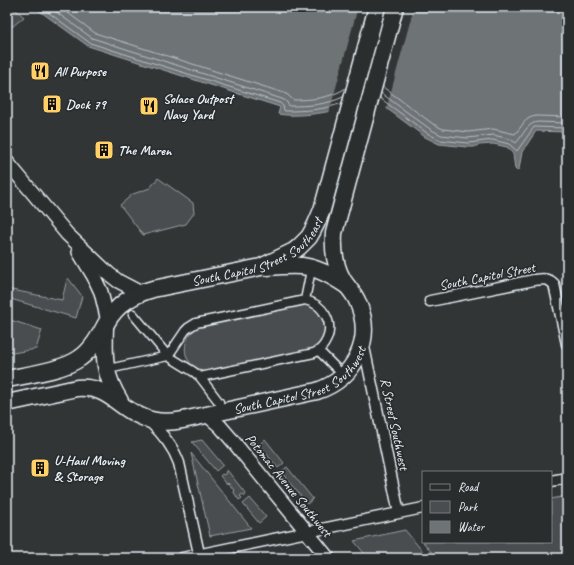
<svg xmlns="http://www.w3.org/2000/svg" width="574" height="565" font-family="Caveat,sans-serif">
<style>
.green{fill:#494d4f;stroke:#989fa4}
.water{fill:#6e7376;stroke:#9fa5aa}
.pier{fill:#323536}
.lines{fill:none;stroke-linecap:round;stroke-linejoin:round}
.shore{stroke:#b7bfc4;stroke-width:1}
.pedestrian-casing{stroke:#e8f1f8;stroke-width:11}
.minor-casing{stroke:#e8f1f8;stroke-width:13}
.tertiary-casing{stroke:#e8f1f8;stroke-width:16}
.primary-casing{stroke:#e8f1f8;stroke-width:19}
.pedestrian{stroke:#2a2d2e;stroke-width:8}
.minor{stroke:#2a2d2e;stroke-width:10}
.tertiary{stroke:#2a2d2e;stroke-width:13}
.primary{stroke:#2a2d2e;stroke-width:16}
.labels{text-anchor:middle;stroke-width:3.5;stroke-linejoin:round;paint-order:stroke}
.poi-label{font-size:14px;font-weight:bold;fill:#e8f1f8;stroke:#2a2d2e;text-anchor:start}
.street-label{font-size:14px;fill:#e8f1f8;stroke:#2a2d2e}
</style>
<rect width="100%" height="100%" fill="#323536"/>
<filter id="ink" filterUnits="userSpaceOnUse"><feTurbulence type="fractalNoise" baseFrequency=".025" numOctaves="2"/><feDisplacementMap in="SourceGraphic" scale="8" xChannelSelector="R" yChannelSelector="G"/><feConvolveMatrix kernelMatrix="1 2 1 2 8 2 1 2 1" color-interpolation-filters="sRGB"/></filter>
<g filter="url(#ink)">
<path class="green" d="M 7,7 L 13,7 L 24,17 L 7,31 Z
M 158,178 L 193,203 L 194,213 L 186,224 L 143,235 L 120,205 L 133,194 L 150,188 Z
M 68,278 L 82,296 L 76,318 L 7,298 L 7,289 L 62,300 L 67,279 Z
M 301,304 C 327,305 335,335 314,349 L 212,371 C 208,371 204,372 200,370 C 180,362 181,336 199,327 Z
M 7,319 L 42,330 L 36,349 L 7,354 Z
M 265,439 L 284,463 L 278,468 L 259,445 Z
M 202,440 L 223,465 L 216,471 L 192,442 Z
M 191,453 L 251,528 L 210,536 Z
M 287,467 L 313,499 L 307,504 L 281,472 Z
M 227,470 L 246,494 L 245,496 L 243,494 L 240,496 L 242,498 L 239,500 L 233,491 L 234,490 L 228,483 L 227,484 L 220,476 L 222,474 L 224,475 L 226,473 L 225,472 Z
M 567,496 L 567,558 L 436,558 L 423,542 L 551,542 L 551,499 Z
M 250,498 L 266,517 L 259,523 L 243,504 Z
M 405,530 L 428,558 L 368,558 L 354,541 Z"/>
<path class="water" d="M 34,7 L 567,7 L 567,135 L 566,132 L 536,131 L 522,152 L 519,169 L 517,171 L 515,169 L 513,154 L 507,147 L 493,144 L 479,145 L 474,147 L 467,147 L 439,144 L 425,137 L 378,102 L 364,96 C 355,101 345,107 335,110 C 320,114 293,117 278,114 L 280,107 L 88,46 Z"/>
<path class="pier" d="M 358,7 L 414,7 L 386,110 L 370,99 L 365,98 L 355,103 L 347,108 L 337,112 L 329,113 Z"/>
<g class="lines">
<path class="shore" d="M 41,7 L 90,43 L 280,103 L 283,106 L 284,110 L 285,111 C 304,111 324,110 342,103
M 49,7 L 92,38 L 282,99 L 286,101 L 289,106 C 307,106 327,105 343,97
M 60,7 L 95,33 L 284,93 L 288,95 L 293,100 C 311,100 331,98 346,88
M 383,87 L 433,124 L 443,129 L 468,132 L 493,129 L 515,134 C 523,126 524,117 537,116 L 567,117
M 381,93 L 430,129 L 441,135 L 468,138 L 493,135 L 510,139 L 516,143 C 523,136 526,124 537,122 L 567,123
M 380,98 L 427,133 L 440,140 L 468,143 L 493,140 L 509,144 L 517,151 L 534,127 L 567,128"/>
<defs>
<path id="pedestrian" d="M 305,300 L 310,275
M 133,314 L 168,356 L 194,372 L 200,377 L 219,402
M 319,351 L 336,368
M 113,368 L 168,356 L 185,331 L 188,328 L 196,323 L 305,300 C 323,304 334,322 327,339 C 324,346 321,350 314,353 L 200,377"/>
<path id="minor" d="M 430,301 L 534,280 C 542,279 548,278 554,284 L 567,344
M 363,342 L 399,513
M 149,421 C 162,433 173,446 179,463 L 200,558
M 551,481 L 567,478
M 182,558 L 423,508"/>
<path id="tertiary" d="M 7,162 L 67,234 L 109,274 L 118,281 L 141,293
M 79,252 L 94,277 L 101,292 L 108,321
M 207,415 L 220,426 L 232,440 L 328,558"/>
<g id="primary">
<path d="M 267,267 C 279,266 291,265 302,266 C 319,268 334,277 347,286"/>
<path d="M 105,326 C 104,357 103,374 120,401"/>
<path id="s1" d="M 7,379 C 27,375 64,370 80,358 C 92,350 100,335 107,322 C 117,304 134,294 153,289 L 261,267 L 294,251 L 299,247 L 309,237 L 313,230 L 316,224 L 322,210 L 377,7"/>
<path id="s2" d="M 7,403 L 77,388 C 109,386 115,405 140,416 C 154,423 168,423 183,420 L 317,391 C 355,378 374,340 358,303 C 355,294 348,288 343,280 C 334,265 333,249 334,233 L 395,7"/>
</g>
</defs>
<use href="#pedestrian" class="pedestrian-casing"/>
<use href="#minor" class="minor-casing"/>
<use href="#tertiary" class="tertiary-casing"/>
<use href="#primary" class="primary-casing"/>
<use href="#pedestrian" class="pedestrian"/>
<use href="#minor" class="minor"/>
<use href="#tertiary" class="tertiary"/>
<use href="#primary" class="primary"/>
</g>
</g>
<defs>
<symbol id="restaurant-square" viewBox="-11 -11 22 22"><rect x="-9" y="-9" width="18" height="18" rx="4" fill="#ffd166" stroke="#2a2d2e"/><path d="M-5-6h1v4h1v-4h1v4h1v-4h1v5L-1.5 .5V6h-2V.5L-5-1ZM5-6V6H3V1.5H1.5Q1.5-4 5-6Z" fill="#111"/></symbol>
<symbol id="building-square" viewBox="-11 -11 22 22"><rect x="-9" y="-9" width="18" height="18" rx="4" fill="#ffd166" stroke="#2a2d2e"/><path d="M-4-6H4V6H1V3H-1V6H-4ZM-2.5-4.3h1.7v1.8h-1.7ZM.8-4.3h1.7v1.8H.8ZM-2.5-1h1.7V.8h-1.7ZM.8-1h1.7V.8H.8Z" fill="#111"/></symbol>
</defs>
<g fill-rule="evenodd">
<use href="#restaurant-square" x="29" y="60" width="22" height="22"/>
<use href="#building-square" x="41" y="93" width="22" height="22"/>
<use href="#restaurant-square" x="138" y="95" width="22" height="22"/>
<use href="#building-square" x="93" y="139" width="22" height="22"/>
<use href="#building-square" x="29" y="457" width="22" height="22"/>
</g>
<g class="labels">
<g class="poi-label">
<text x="54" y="76">All Purpose</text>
<text x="163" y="103">Solace Outpost<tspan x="163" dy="16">Navy Yard</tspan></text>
<text x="66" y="109">Dock 79</text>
<text x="118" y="155">The Maren</text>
<text x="54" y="465">U-Haul Moving<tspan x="54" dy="16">&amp; Storage</tspan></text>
</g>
<g class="street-label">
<text dy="5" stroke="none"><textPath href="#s1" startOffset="294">South Capitol Street Southeast</textPath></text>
<text transform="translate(487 276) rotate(-11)" y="5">South Capitol Street</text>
<text dy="5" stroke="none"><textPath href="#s2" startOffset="313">South Capitol Street Southwest</textPath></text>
<text transform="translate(395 424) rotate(78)" y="5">R Street Southwest</text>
<text transform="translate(289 485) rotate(51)" y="5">Potomac Avenue Southwest</text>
</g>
</g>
<rect width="574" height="565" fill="none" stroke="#2a2d2e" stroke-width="24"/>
<rect x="12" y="12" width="550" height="541" fill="none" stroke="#e8f1f8" stroke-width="1.5" filter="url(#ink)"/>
<rect x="422" y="471" width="130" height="72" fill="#2a2d2e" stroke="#767b7f"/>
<rect x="430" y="484" width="20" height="6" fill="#2a2d2e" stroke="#767b7f"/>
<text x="458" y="491" font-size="12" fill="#e8f1f8">Road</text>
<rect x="430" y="501" width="20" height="12" fill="#494d4f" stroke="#767b7f"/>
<text x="458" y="511" font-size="12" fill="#e8f1f8">Park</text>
<rect x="430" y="521" width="20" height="12" fill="#6e7376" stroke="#767b7f"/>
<text x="458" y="531" font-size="12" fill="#e8f1f8">Water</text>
</svg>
